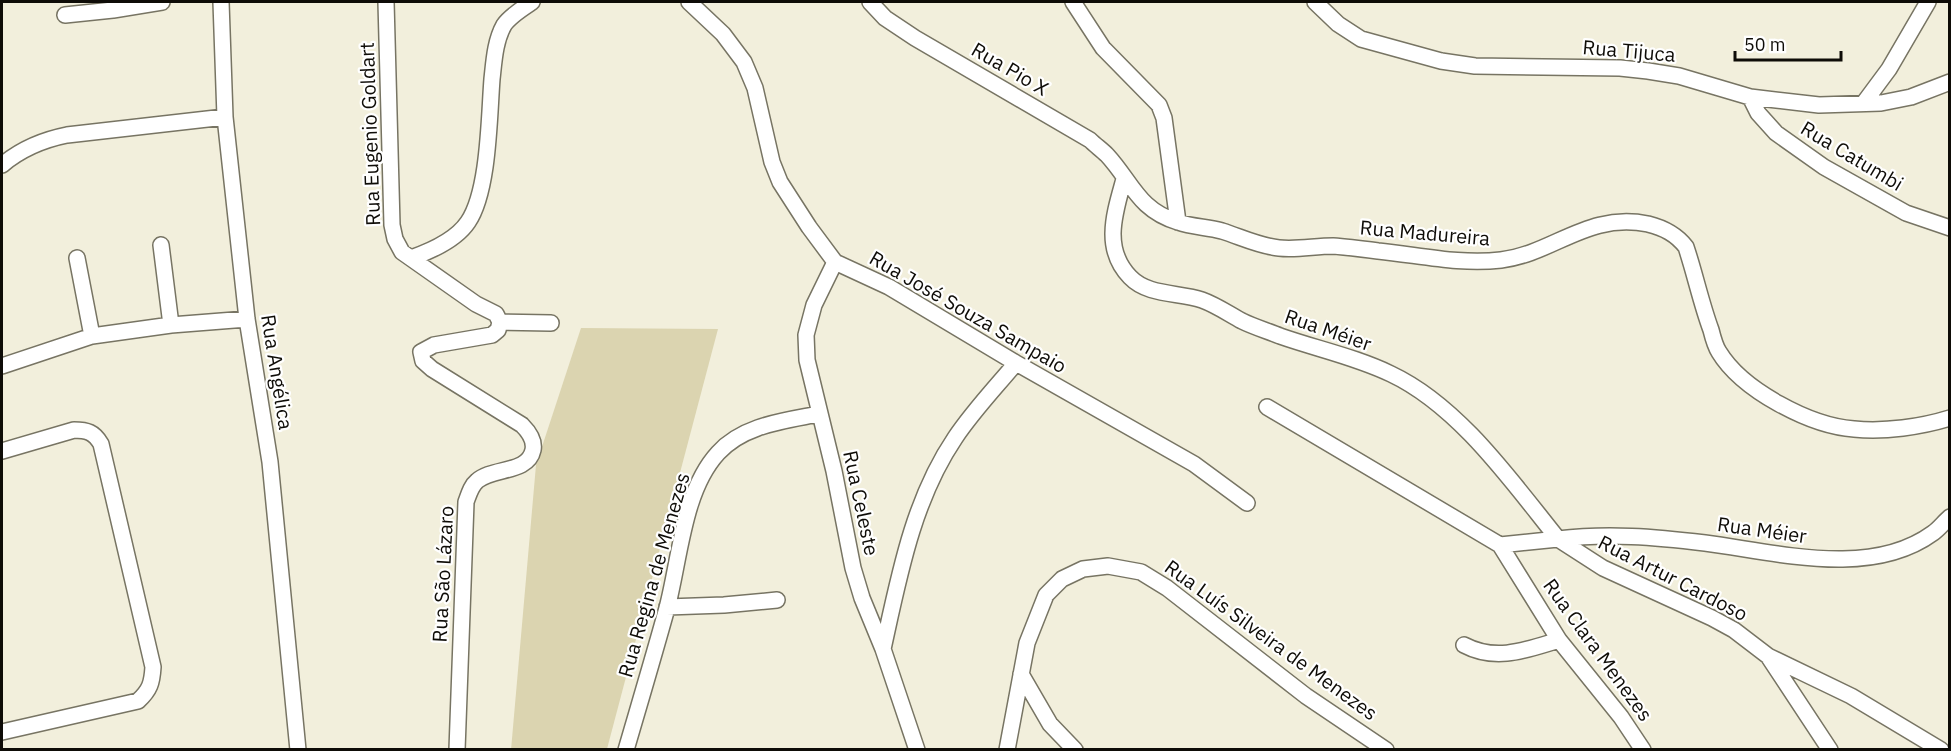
<svg xmlns="http://www.w3.org/2000/svg" width="1951" height="751" font-family="'IBM Plex Sans',sans-serif">
<style>
.green{fill:#dbd4b0}
.lines{fill:none;stroke-linecap:round;stroke-linejoin:round}
.street-casing{stroke:#777463;stroke-width:18}
.street{stroke:#fff;stroke-width:15}
.labels{text-anchor:middle;stroke-width:4.5;stroke-linejoin:round;paint-order:stroke}
.street-label{font-size:20px;fill:#0e0c07;stroke:#fff}
</style>
<rect width="100%" height="100%" fill="#f2efdc"/>
<path class="green" d="M 581,328 L 718,329 L 607,749 L 511,750 L 536,465 Z"/>
<g class="lines">
<defs>
<path id="street" d="M 221,2 L 225,117 L 247,319 L 270,462 L 298,750
M 386,2 L 392,225 L 395,239 L 402,252 L 476,304 L 496,314 L 500,322
M 689,2 L 723,34 L 744,62 L 755,88 L 772,162 L 780,182 L 809,227 L 835,262 L 889,287 L 1016,363 L 1194,464 L 1247,503
M 870,2 L 885,18 L 915,38 L 1090,140 C 1095,145 1102,150 1107,155 C 1132,182 1138,210 1178,222 C 1192,227 1208,227 1222,231 C 1241,237 1259,246 1279,248 C 1297,250 1315,246 1333,246 C 1348,247 1363,249 1378,251 C 1419,255 1460,265 1501,260 C 1555,253 1587,212 1648,224 C 1664,228 1676,234 1686,247 C 1695,274 1701,303 1711,330 C 1713,338 1715,346 1719,352 C 1742,390 1810,426 1854,429 C 1885,432 1921,427 1950,418
M 1073,2 L 1103,48 L 1159,105 L 1164,118 L 1178,222
M 1315,2 L 1338,24 L 1361,39 L 1441,61 L 1475,66 L 1620,68 L 1648,71 L 1679,76 L 1750,97 L 1819,105 L 1881,103 L 1911,97 L 1950,82
M 65,15 L 113,10 L 162,2
M 1750,97 L 1758,113 L 1776,133 L 1824,167 L 1906,213 L 1950,228
M 1863,104 L 1889,69 L 1928,2
M 2,165 C 21,149 42,140 67,135 L 225,117
M 1124,179 C 1115,212 1102,248 1130,277 C 1148,296 1179,292 1202,300 C 1216,305 1229,314 1242,321 C 1254,327 1268,331 1280,336 C 1317,349 1356,357 1391,374 C 1459,406 1512,482 1558,539 C 1608,533 1655,537 1705,543 C 1776,552 1870,579 1933,533 C 1939,529 1944,522 1950,517
M 161,245 L 171,325
M 77,258 L 92,336
M 411,258 C 431,251 456,240 468,222 C 489,191 489,117 492,79 C 494,61 495,41 504,25 C 510,16 523,8 532,2
M 835,262 L 814,305 L 806,335 L 807,360 L 834,471 L 853,568 L 862,598 L 883,649 L 917,750
M 2,366 L 92,336 L 171,325 L 247,319
M 1267,407 L 1500,545 L 1559,640 L 1621,717 L 1643,750
M 2,451 L 74,430 C 87,430 94,432 101,444 L 153,667 C 152,683 150,690 138,701 L 2,732
M 1500,545 L 1558,539 L 1603,568 L 1712,618 L 1734,630 L 1768,656 L 1851,696 L 1941,750
M 667,607 L 724,605 L 777,600
M 1464,645 C 1496,662 1526,650 1559,640
M 883,649 C 899,576 913,500 955,438 C 973,411 996,387 1016,363
M 1768,656 L 1830,750
M 1021,674 L 1050,724 L 1075,750
M 457,750 L 466,502 C 469,494 471,486 477,481 C 492,467 528,474 533,450 C 535,440 529,432 522,425 L 432,369 L 423,361 L 421,352 L 434,345 L 492,335 L 498,330 L 500,322 L 551,323
M 626,750 C 640,702 654,655 667,608 C 680,559 683,491 718,453 C 743,425 784,421 819,414
M 1007,750 L 1027,643 L 1046,595 L 1062,579 L 1083,569 L 1108,566 L 1141,572 L 1167,588 L 1306,696 L 1386,750"/>
</defs>
<use href="#street" class="street-casing"/>
<use href="#street" class="street"/>
</g>
<g class="labels">
<g class="street-label">
<text transform="translate(1629 51) rotate(5)" y="7">Rua Tijuca</text>
<text transform="translate(1010 69) rotate(30)" y="7">Rua Pio X</text>
<text transform="translate(370 134) rotate(-92)" y="7">Rua Eugenio Goldart</text>
<text transform="translate(1852 156) rotate(31)" y="7">Rua Catumbi</text>
<text transform="translate(1425 233) rotate(5)" y="7">Rua Madureira</text>
<text transform="translate(968 312) rotate(30)" y="7">Rua José Souza Sampaio</text>
<text transform="translate(1328 330) rotate(19)" y="7">Rua Méier</text>
<text transform="translate(277 372) rotate(81)" y="7">Rua Angélica</text>
<text transform="translate(861 503) rotate(78)" y="7">Rua Celeste</text>
<text transform="translate(1762 530) rotate(8)" y="7">Rua Méier</text>
<text transform="translate(443 574) rotate(-87)" y="7">Rua São Lázaro</text>
<text transform="translate(654 575) rotate(-74)" y="7">Rua Regina de Menezes</text>
<text transform="translate(1673 578) rotate(27)" y="7">Rua Artur Cardoso</text>
<text transform="translate(1271 640) rotate(36)" y="7">Rua Luís Silveira de Menezes</text>
<text transform="translate(1598 650) rotate(54)" y="7">Rua Clara Menezes</text>
</g>
</g>
<rect width="1951" height="751" fill="none" stroke="#0e0c07" stroke-width="6"/>
<path d="M1735 51v9h106v-9" fill="none" stroke="#0e0c07" stroke-width="3"/>
<text x="1744" y="51" font-size="18" fill="#0e0c07" stroke="#ffffff" stroke-width="4.5" paint-order="stroke">50 m</text>
</svg>
